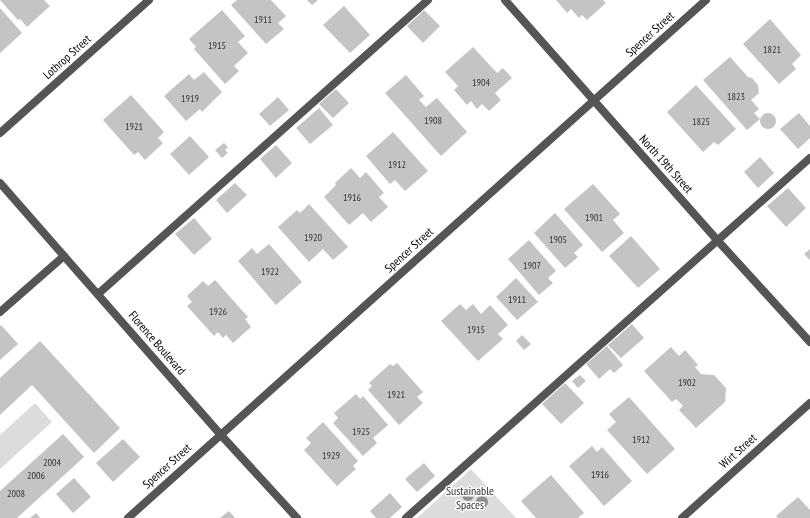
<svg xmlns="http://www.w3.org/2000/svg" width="810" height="518" font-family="'PT Sans Narrow',sans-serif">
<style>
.green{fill:#dcdcdc}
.building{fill:#c4c4c4}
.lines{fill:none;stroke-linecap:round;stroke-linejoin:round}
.service{stroke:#555;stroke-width:8}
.minor{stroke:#555;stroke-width:8}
.tertiary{stroke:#555;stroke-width:8}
.tree{fill:#8f8f8f}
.labels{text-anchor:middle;stroke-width:3;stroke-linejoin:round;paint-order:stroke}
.number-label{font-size:10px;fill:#313131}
.street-label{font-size:12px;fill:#000;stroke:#fff}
.park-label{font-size:12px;fill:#333;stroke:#fff}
</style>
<rect width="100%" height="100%" fill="#fff"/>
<path class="green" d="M 35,403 L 52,422 L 0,469 L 0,435 Z
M 471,469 L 516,518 L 417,518 Z"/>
<path class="building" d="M 0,0 L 44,0 L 50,6 L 27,27 L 20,19 L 18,20 Z
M 237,0 L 271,0 L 286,16 L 278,23 L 284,29 L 266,44 L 231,5 Z
M 307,0 L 318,0 L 312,5 Z
M 556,0 L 603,0 L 606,3 L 587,20 L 582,15 L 579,18 L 571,9 L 567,13 Z
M 344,6 L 370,35 L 350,53 L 323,25 Z
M 0,8 L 22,33 L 0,53 Z
M 222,10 L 245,36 L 238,42 L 248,53 L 234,66 L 239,71 L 225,84 L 194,49 L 196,47 L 189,39 Z
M 424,10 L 440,26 L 423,43 L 407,26 Z
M 770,19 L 801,55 L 792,64 L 796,69 L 779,84 L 743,44 Z
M 473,47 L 497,73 L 503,68 L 512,78 L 495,93 L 501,100 L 489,111 L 482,104 L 477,109 L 471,101 L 467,105 L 454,90 L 458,86 L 445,72 Z
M 730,57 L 748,77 L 752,78 L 758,85 L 759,93 L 751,100 L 759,109 L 754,113 L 760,119 L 747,130 L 703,80 Z
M 204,72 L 222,92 L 202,112 L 200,109 L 186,121 L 164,96 L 189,74 L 194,80 Z
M 406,75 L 424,96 L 419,100 L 426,107 L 437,98 L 467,132 L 441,156 L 385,93 Z
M 696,85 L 736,129 L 718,145 L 714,142 L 703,152 L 667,112 Z
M 336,89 L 349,103 L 333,118 L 319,104 Z
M 131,95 L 164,132 L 158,138 L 163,143 L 145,160 L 138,152 L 134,155 L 103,120 Z
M 278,97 L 289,110 L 270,126 L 259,114 Z
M 319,108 L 333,125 L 310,144 L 296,128 Z
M 799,113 L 810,126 L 810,138 L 798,149 L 780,129 Z
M760 121a8 8 0 1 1 16 0a8 8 0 1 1-16 0Z
M 393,132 L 428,171 L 405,191 L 395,180 L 390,184 L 366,156 Z
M 190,136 L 209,157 L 189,175 L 170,154 Z
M 224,143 L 228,147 L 225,150 L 228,153 L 222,158 L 215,150 Z
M 276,145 L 292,163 L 276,178 L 260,159 Z
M 760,157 L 774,173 L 758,188 L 744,172 Z
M 351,168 L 360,178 L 366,172 L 384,193 L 379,197 L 388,207 L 371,222 L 363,213 L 349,225 L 324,197 L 336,185 L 335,183 Z
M 235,183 L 247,195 L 227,213 L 216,200 Z
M 593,184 L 620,214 L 613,220 L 624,233 L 602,252 L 564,209 Z
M 788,188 L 806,208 L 786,227 L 767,206 Z
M 309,204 L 348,247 L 333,260 L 323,249 L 309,262 L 278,227 L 297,210 L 300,213 Z
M 555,213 L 583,245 L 574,253 L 578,257 L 565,268 L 534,233 Z
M 194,218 L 212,239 L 194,255 L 175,234 Z
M 631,236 L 660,269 L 638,288 L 609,256 Z
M 529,240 L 556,271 L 548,278 L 553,283 L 539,295 L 508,259 Z
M 269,244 L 302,282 L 276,305 L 238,261 L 252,248 L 257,254 Z
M 810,249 L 810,260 L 804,254 Z
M 516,278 L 538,302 L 517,320 L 496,297 Z
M 215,280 L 248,317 L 245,319 L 251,327 L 233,343 L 226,335 L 223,338 L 218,332 L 214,336 L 187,306 L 192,302 L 187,296 L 203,281 L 208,286 Z
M 460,304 L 466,310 L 473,304 L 481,314 L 490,305 L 508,325 L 498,334 L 503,339 L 478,361 L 441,321 Z
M 632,324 L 644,338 L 621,358 L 608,345 Z
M 1,325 L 18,344 L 0,360 L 0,326 Z
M 522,335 L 531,344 L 524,350 L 516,341 Z
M 40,341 L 120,428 L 94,453 L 32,385 L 0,415 L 0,378 Z
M 607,346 L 623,365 L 614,373 L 610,369 L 599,379 L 586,364 Z
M 671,347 L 679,356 L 685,350 L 698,365 L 695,367 L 701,374 L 714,375 L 726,388 L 725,402 L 696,428 L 679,410 L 683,406 L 676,399 L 672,402 L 644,371 Z
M 397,363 L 423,392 L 417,397 L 423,403 L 399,425 L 368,390 L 372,386 L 369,383 L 390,364 L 393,366 Z
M 580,375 L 586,381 L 578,388 L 572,381 Z
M 565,383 L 584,403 L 561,424 L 542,404 Z
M 356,394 L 360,399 L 363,396 L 388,425 L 373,438 L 377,443 L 363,456 L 333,423 L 338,418 L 334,413 Z
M 629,397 L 675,449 L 647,474 L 607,430 L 616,422 L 609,414 Z
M 323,422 L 358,461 L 353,466 L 356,469 L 337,486 L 304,450 L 311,443 L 306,438 Z
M 63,434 L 84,457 L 17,518 L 0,518 L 0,491 Z
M 123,439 L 140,457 L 113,482 L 96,463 Z
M 592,446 L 597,452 L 602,447 L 632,481 L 604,506 L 569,466 Z
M 424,463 L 435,476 L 417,492 L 405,479 Z
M 551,475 L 584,513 L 578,518 L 536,518 L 521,501 Z
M 74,478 L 91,497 L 73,513 L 56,494 Z
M 390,493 L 402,507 L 390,518 L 376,518 L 370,511 Z
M 798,497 L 810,510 L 810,518 L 778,518 L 776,516 Z
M 229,511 L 235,518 L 220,518 Z
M 36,513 L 40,518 L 30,518 Z"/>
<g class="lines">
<path class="service" d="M 98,294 L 428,0
M 406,518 L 810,158"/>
<path class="minor" d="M 505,0 L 718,241 L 810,342
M 0,133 L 149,0
M 0,312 L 64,256
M 128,518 L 706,0
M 682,518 L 810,403"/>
<path class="tertiary" d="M 0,183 L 220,434 L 297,518"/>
</g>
<g class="tree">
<circle cx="468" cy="495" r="6"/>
<circle cx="482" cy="502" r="6"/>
</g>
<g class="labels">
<g class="number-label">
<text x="263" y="23">1911</text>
<text x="217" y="49">1915</text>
<text x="772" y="53">1821</text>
<text x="481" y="86">1904</text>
<text x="736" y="100">1823</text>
<text x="190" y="102">1919</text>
<text x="433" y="124">1908</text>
<text x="701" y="125">1825</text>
<text x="134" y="130">1921</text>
<text x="397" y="168">1912</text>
<text x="352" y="201">1916</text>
<text x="594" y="221">1901</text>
<text x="313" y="241">1920</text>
<text x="558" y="243">1905</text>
<text x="532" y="269">1907</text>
<text x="270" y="275">1922</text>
<text x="517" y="303">1911</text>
<text x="218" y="315">1926</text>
<text x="476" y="333">1915</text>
<text x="687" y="386">1902</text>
<text x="396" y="398">1921</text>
<text x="361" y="435">1925</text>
<text x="641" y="443">1912</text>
<text x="331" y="459">1929</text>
<text x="52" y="466">2004</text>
<text x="600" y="478">1916</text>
<text x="36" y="479">2006</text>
<text x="16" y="497">2008</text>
</g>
<g class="street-label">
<text transform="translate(650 34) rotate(-42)" y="4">Spencer Street</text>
<text transform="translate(67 57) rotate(-42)" y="4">Lothrop Street</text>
<text transform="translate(666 164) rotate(48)" y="4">North 19th Street</text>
<text transform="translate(409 250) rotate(-42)" y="4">Spencer Street</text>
<text transform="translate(157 343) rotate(49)" y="4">Florence Boulevard</text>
<text transform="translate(738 451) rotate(-42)" y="4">Wirt Street</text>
<text transform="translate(167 466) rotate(-42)" y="4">Spencer Street</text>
</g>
<g class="park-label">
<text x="470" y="495">Sustainable<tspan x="470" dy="14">Spaces</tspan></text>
</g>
</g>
</svg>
